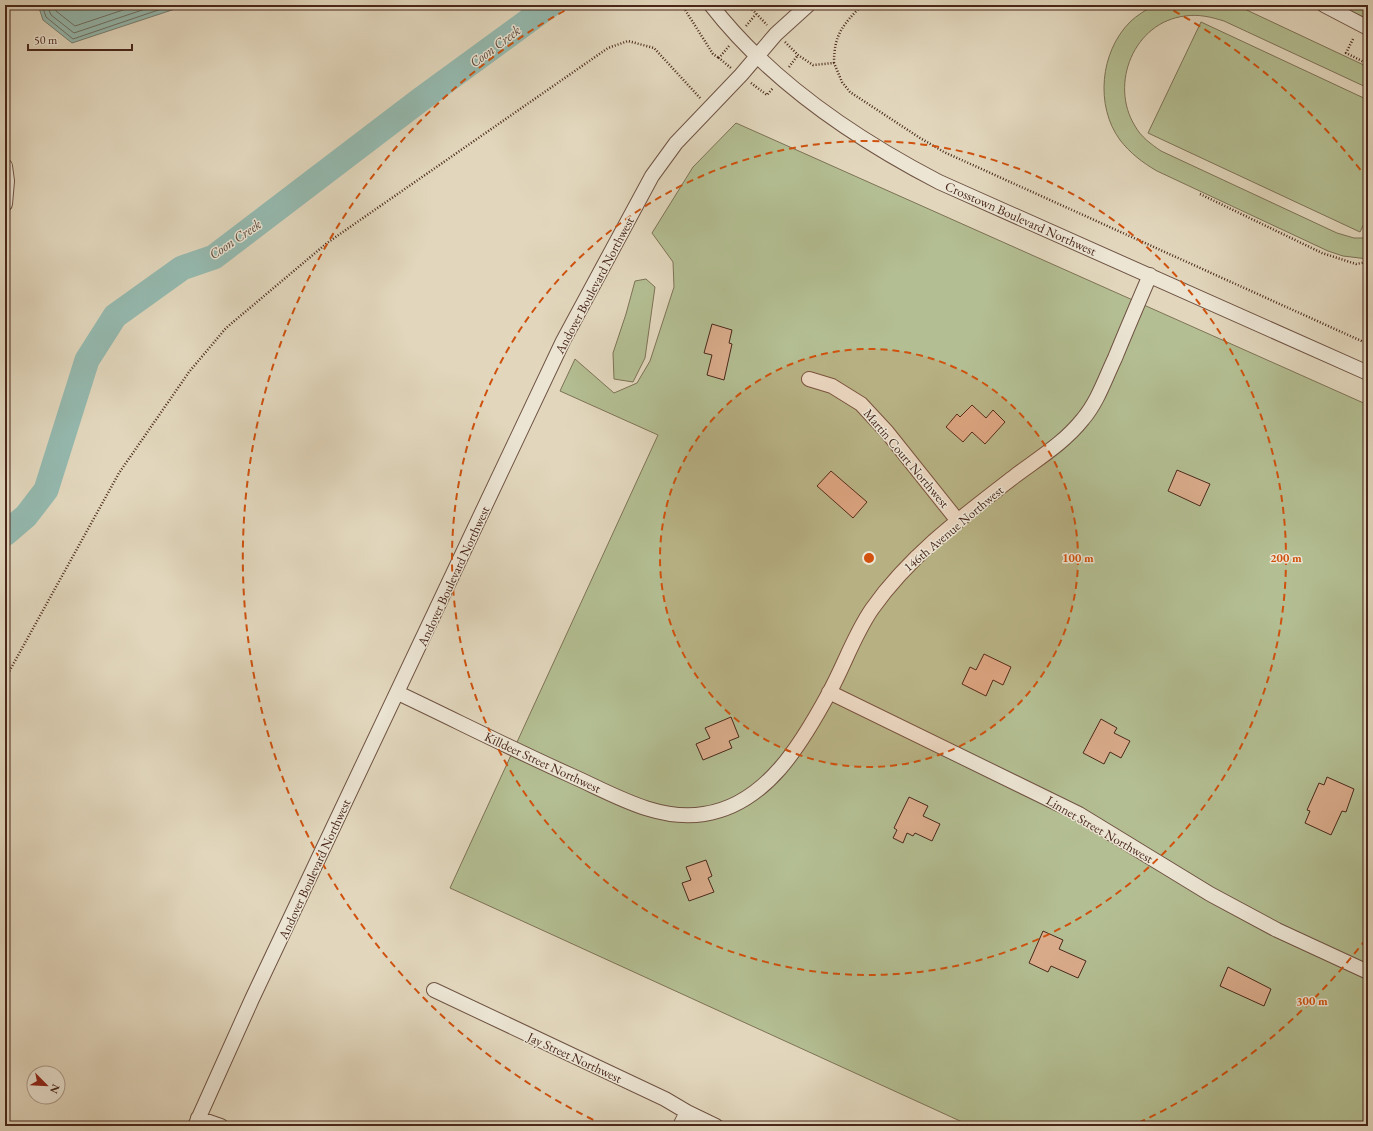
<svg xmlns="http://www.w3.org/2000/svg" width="1373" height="1131" font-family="'EB Garamond',serif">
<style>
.green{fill:#b3be92;stroke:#7e7256}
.water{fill:#95bab0;stroke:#777f74}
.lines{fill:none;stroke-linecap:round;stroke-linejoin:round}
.shore{stroke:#6f7065;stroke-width:1}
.river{stroke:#95bab0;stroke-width:25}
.building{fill:#daac8c;stroke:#49271a}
.minor-casing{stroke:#6f5343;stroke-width:16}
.path{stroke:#49271a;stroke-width:2.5;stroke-dasharray:1 2;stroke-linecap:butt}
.minor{stroke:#ece5d4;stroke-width:14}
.ring{fill:none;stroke:#d0520e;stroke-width:2;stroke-dasharray:7 5}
.labels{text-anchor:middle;stroke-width:3;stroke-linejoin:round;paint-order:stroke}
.street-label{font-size:13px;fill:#49271a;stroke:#ece5d4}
.water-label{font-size:14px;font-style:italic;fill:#5c4c40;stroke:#ece5d4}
.centre{fill:#d0520e;stroke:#ece5d4;stroke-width:2}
.ring-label{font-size:12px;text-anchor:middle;font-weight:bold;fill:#d0520e;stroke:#ece5d4;stroke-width:3;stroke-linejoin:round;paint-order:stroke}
</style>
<rect width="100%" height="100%" fill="#e2d7bd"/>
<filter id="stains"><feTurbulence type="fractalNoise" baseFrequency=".005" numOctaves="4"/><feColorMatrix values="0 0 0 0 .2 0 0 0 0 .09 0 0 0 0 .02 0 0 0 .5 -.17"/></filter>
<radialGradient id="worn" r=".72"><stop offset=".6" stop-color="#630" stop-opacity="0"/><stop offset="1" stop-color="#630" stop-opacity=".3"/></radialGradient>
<path class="green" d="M 1155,5 L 1236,5 L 1368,67 L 1368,88 L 1224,21 C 1211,17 1199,14 1185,16 C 1134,22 1109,84 1135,126 C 1141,137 1151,144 1161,151 L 1337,233 L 1354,238 L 1368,238 L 1368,259 L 1343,256 L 1328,251 L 1157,171 C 1143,163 1130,153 1120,140 C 1095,106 1100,52 1130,22 C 1137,15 1146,10 1155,5 Z
M 1337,5 L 1368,5 L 1368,19 Z
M 1201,22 L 1368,100 L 1368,215 L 1360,232 L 1148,133 Z
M 736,123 L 1368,405 L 1368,1126 L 971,1126 L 450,888 L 658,435 L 560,391 L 575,359 L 614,393 L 637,383 L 650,361 L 674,287 L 673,262 L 652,233 L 693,167 Z
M 646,279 L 655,287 L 645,358 L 633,382 L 614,379 L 613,353 L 626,314 L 635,281 Z"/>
<path class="water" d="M 38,5 L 187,5 L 72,43 L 43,20 Z"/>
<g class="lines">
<path class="shore" d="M 42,5 L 46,17 L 73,39 L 173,5
M 47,5 L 51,15 L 74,33 L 157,5
M 54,5 L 56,11 L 75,26 L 138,5"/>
<path class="river" d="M 5,534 L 26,516 L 46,490 L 87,360 L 115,316 L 182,268 L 214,257 L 420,100 L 550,5"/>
</g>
<path class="building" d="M 712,324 L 732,330 L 729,343 L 732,344 L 724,380 L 707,375 L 712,355 L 704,353 Z
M 972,405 L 986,418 L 993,410 L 1005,422 L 985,444 L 972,432 L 963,442 L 946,427 L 957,414 L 960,417 Z
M 1177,470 L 1210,484 L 1200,506 L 1168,491 Z
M 831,471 L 867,502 L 853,518 L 817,486 Z
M 984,654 L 1011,667 L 1003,685 L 993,680 L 986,696 L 962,684 L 970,667 L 976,670 Z
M 731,717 L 739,737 L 729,741 L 732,748 L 703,760 L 696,744 L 710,738 L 705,728 Z
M 1101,719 L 1117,728 L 1114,733 L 1130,741 L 1121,758 L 1110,752 L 1104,764 L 1083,753 Z
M 1327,777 L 1354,789 L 1346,812 L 1342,811 L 1331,835 L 1305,823 L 1310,811 L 1307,810 L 1319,783 L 1324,785 Z
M 909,797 L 928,806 L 923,816 L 940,824 L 932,841 L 915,833 L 913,836 L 907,833 L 903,843 L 893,838 L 897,830 L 894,828 Z
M 706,860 L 712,876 L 708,878 L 714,892 L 689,901 L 682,883 L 691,880 L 686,867 Z
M 1043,931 L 1063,940 L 1059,949 L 1086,961 L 1078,978 L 1051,966 L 1048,972 L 1029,963 Z
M 1228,967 L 1271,989 L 1264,1006 L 1220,986 Z"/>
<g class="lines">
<defs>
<path id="minor" d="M 711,5 C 770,81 854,138 939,182 L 1368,373
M 1324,5 L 1368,28
M 5,166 L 7,181 L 5,204
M 809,379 L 832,386 L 861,404 L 887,432 L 958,521
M 829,692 L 1079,814 L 1210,894 L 1277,930 L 1368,972
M 398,693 C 455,720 512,749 570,775 C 611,793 657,822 704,814 C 766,805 802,743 829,693 C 844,666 854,635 872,609 C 910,555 963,516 1015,476 C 1039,458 1064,443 1083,419 C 1098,401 1105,379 1115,358 C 1126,331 1138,303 1150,275
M 434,990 L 665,1099 L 687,1112 L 716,1126
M 198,1118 L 221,1126
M 195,1126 L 252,999 L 563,341 L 652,176 L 676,143 L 741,75 L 776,34 L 808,5
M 680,1126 L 687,1112"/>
</defs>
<use href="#minor" class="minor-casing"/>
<path class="path" d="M 682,5 L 713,54 L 719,58
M 748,5 L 767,25
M 746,26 L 756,14
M 1353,39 L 1346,53 L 1368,64
M 785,42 L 798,55 L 813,65 L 834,63 L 842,82 L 850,92 L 920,138 L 944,152 L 1368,344
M 729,46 L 719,58 L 731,68
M 834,63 C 834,34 843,25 862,5
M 789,67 L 798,55
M 751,83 L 767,95 L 773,88
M 1200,194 L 1322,253 L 1356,264 L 1368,262
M 5,679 L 119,473 L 189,372 L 226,328 L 327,243 L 608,48 L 628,41 L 654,48 L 701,99"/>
<use href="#minor" class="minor"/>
</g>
<circle cx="869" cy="558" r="209" fill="#d0520e" fill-opacity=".12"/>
<g class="ring">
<circle cx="869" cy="558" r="209"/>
<circle cx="869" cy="558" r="417"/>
<path d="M1366 939A626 626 0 0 1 1134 1125M604 1125A626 626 0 0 1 575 5M1163 5A626 626 0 0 1 1366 177"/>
</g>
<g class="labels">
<g class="street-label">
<text transform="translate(1021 218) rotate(24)" y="5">Crosstown Boulevard Northwest</text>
<text transform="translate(594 285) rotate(-62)" y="5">Andover Boulevard Northwest</text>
<text transform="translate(907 458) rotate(50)" y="5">Martin Court Northwest</text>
<text transform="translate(953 528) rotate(-40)" y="5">146th Avenue Northwest</text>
<text transform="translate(453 576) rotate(-65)" y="5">Andover Boulevard Northwest</text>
<text transform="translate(543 762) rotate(25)" y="5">Killdeer Street Northwest</text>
<text transform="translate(1100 829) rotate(30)" y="5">Linnet Street Northwest</text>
<text transform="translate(314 869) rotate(-65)" y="5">Andover Boulevard Northwest</text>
<text transform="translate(575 1057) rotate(25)" y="5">Jay Street Northwest</text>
</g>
<g class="water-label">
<text transform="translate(495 46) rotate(-37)" y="5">Coon Creek</text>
<text transform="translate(235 239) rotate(-34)" y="5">Coon Creek</text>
</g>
</g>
<circle cx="869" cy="558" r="6" class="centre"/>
<g class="ring-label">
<text x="1078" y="562">100 m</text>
<text x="1286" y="562">200 m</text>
<text x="1312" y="1005">300 m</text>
</g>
<rect width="1373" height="1131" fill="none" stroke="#e2d7bd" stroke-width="20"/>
<rect x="6" y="6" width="1361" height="1119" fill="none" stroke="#49271a" stroke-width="2"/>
<rect x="10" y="10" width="1353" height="1111" fill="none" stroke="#49271a"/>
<g transform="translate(46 1085) rotate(114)"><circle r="19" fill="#ece5d4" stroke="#ab998a"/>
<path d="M0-3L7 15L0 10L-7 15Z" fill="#8f2418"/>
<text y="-6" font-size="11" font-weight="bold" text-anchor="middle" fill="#49271a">N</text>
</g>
<path d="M28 44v6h104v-6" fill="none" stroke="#49271a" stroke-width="2"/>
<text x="34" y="44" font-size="12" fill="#49271a" stroke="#ece5d4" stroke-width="3" paint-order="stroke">50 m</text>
<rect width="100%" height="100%" filter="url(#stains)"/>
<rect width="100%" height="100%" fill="url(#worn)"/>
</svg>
